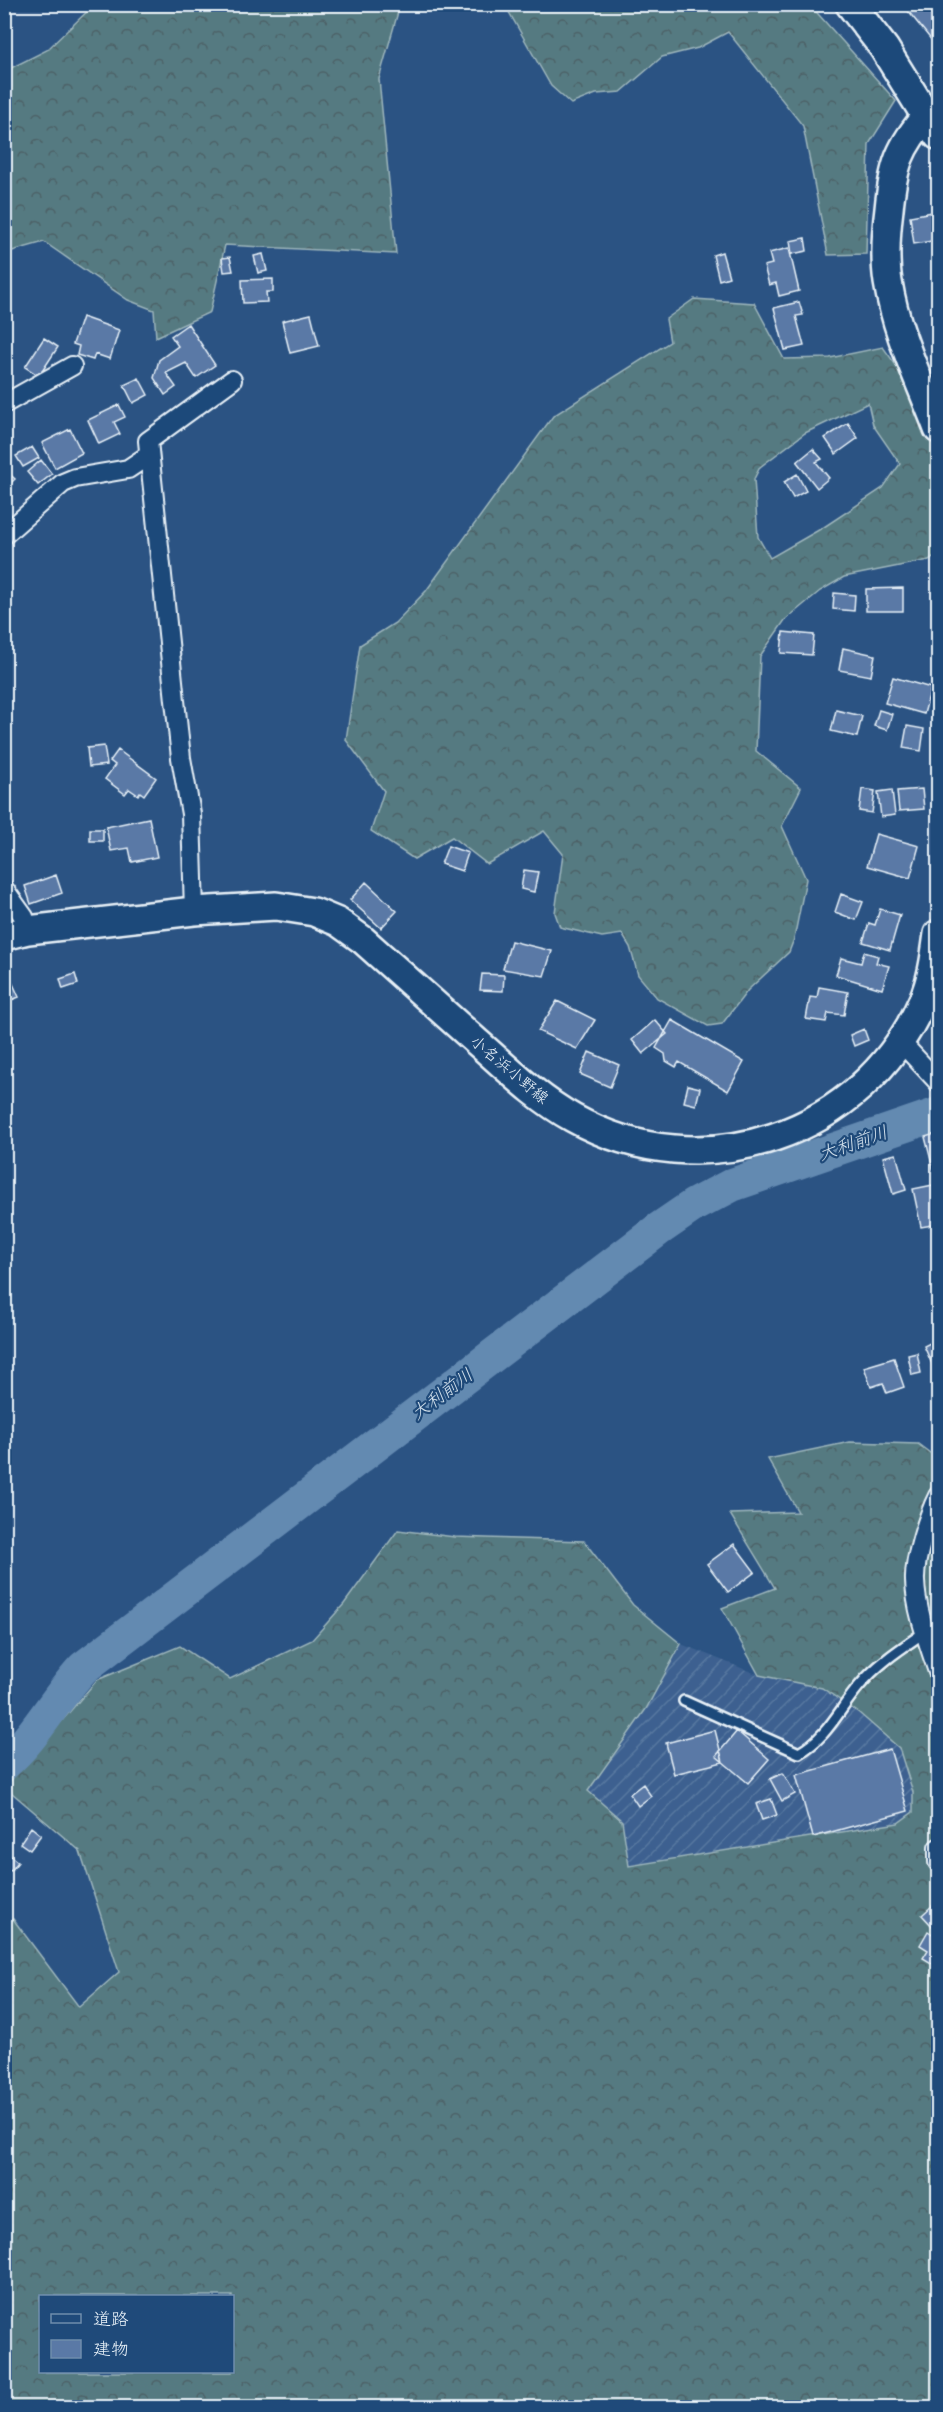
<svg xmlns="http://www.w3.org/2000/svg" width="943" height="2412" font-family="'Playpen Sans','Klee One',sans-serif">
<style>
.industrial{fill:url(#industrial-furrows)}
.forest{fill:url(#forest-crowns);stroke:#9eb6bc;stroke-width:1.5;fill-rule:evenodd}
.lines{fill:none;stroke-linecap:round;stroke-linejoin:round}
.river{stroke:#648ab1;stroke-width:34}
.building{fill:#5a79a6;stroke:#e8f1f8;stroke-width:1.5}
.service-casing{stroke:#e8f1f8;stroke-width:14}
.minor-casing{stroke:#e8f1f8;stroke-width:22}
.primary-casing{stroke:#e8f1f8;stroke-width:32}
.trunk-casing{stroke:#e8f1f8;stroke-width:33}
.service{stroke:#1f4a7a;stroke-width:9}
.minor{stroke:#1f4a7a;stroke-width:18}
.primary{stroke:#1f4a7a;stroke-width:27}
.trunk{stroke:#1f4a7a;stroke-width:28}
.labels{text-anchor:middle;stroke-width:4.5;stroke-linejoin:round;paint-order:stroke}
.street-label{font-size:16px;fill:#e8f1f8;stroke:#1f4a7a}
.water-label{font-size:18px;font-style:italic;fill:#d4e2ed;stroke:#1f4a7a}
</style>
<defs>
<pattern id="industrial-furrows" width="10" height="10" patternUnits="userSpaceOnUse" patternTransform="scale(1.5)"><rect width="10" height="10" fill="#3c6190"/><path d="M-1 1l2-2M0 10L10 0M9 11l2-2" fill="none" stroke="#5878a0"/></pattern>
<pattern id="forest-crowns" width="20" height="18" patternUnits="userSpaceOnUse" patternTransform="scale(1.5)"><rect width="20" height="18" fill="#547a81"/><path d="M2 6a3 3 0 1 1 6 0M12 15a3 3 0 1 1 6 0" fill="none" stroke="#4d6166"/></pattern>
</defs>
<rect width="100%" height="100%" fill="#2b5383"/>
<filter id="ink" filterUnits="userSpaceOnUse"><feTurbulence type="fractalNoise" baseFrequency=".0167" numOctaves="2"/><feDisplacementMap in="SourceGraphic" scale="12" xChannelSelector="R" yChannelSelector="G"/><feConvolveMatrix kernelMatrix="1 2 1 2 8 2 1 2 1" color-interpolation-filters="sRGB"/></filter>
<g filter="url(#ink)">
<path class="industrial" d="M 681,1644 L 759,1675 L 822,1688 L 859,1713 L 899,1748 L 913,1792 L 913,1812 L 898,1823 L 629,1867 L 622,1821 L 587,1792 L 646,1709 Z"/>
<path class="forest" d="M 94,5 L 400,5 L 379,79 L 396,254 L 225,245 L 210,312 L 156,337 L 154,310 L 128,300 L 44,242 L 5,253 L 5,71 L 47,50 Z
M 505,5 L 810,5 L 896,101 L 869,144 L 866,254 L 828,255 L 803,126 L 728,32 L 698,48 L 662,57 L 621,92 L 596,94 L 571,104 L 551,86 Z
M 694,299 L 754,303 L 784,359 L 830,358 L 883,347 L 938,424 L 938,553 L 929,560 L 844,577 L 820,591 L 785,620 L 760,656 L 756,751 L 801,788 L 782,826 L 806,879 L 794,939 L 789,952 L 748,990 L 722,1024 L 708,1026 L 657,998 L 638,975 L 630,947 L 622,934 L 602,937 L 560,927 L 555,913 L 563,854 L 544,831 L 487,864 L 452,837 L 414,859 L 371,831 L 384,791 L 346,740 L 360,645 L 395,623 L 426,591 L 553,416 L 670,342 L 666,319 ZM 868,403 L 873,425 L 900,464 L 883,488 L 824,527 L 770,558 L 758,537 L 754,479 L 760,467 L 805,433 Z
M 850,1442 L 918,1444 L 938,1459 L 938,2407 L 5,2408 L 5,1928 L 13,1919 L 79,2007 L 119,1972 L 80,1851 L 5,1787 L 97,1680 L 180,1646 L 230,1679 L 312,1640 L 344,1604 L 398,1530 L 455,1537 L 584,1541 L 633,1605 L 681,1644 L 646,1709 L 588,1791 L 622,1821 L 629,1866 L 898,1823 L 913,1812 L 913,1792 L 899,1748 L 859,1713 L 822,1688 L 759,1675 L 722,1608 L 775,1588 L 730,1514 L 798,1512 L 768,1459 ZM 40,2296 L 232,2296 L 232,2372 L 40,2372 Z"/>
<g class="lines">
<path class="river" d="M 4,1764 C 36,1737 55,1698 83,1668 L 659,1229 L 694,1205 L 732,1185 L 938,1114"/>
</g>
<path class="building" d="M 916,4 L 938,4 L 937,47 L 908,11 Z
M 938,211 L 938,240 L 914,244 L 910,216 Z
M 805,238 L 807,251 L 792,254 L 790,241 Z
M 789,248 L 799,291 L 779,296 L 776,283 L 769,285 L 764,266 L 772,264 L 769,253 Z
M 722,252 L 729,277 L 719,280 L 713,255 Z
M 263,254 L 267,271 L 258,273 L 254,256 Z
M 230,257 L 233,271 L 224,272 L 222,258 Z
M 273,279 L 273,292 L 266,292 L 267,302 L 243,303 L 242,280 Z
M 799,302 L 803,315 L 796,316 L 804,346 L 785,350 L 774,308 Z
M 311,314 L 319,346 L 290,353 L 282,321 Z
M 82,317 L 119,330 L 110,359 L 95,354 L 93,360 L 77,355 L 79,346 L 73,344 Z
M 188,324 L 215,365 L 196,378 L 186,363 L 166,373 L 176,387 L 165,395 L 154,378 L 159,360 L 178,346 L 171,336 Z
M 44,338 L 58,347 L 39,376 L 25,367 Z
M 139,378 L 148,395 L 133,403 L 124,385 Z
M 119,405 L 125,417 L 114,422 L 120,434 L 99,444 L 88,420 Z
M 848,423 L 858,438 L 836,454 L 825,438 Z
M 70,429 L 82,453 L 55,468 L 42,443 Z
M 32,447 L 39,458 L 23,467 L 16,456 Z
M 813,449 L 822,459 L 816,462 L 829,478 L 817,488 L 797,462 Z
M 41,460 L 52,474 L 38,485 L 27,472 Z
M 4,469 L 15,479 L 4,489 Z
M 797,474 L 806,491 L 793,498 L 784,482 Z
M 903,588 L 903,611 L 866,611 L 866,589 Z
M 834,593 L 855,595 L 854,611 L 833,609 Z
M 783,632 L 814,635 L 812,655 L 781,653 Z
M 843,648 L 875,655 L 871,676 L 839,670 Z
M 893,677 L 931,688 L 924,714 L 885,703 Z
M 836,710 L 862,716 L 857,737 L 831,731 Z
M 879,710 L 892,714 L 887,730 L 874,726 Z
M 907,726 L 924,729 L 921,751 L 903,748 Z
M 104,746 L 107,765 L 89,767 L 87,748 Z
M 118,750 L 156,778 L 144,795 L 140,792 L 138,795 L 129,789 L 125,794 L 105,779 L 115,765 L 110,761 Z
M 862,789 L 875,791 L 872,813 L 859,811 Z
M 922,789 L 924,809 L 899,811 L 897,791 Z
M 892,790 L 895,815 L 881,817 L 878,792 Z
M 149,818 L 157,857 L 132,862 L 129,848 L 111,851 L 106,827 Z
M 90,829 L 103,829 L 103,841 L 90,841 Z
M 876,834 L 919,846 L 910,878 L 867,866 Z
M 448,846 L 468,853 L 462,871 L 441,864 Z
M 524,870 L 538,872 L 534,892 L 521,889 Z
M 56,875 L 62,893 L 31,904 L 25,886 Z
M 366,882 L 397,911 L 381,928 L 350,900 Z
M 841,894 L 863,902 L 856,920 L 835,912 Z
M 880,909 L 900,915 L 890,950 L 863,942 L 869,923 L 875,925 Z
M 511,941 L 552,951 L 544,976 L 503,969 Z
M 864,952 L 878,956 L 876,963 L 889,966 L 882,989 L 836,975 L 841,958 L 861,963 Z
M 4,964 L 19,997 L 4,1003 Z
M 75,974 L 78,984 L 63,989 L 60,979 Z
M 482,974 L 504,975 L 503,991 L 480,990 Z
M 819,987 L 848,992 L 844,1015 L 828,1013 L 826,1022 L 806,1019 L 810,997 L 817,998 Z
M 557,1001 L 595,1020 L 577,1049 L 538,1031 Z
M 655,1020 L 667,1034 L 643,1054 L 632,1040 Z
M 672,1020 L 744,1062 L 728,1091 L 679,1062 L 676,1067 L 666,1061 L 665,1054 L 656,1048 Z
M 864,1029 L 868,1040 L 854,1046 L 850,1035 Z
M 589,1052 L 619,1065 L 610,1087 L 580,1074 Z
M 688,1085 L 700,1088 L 696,1105 L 684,1102 Z
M 938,1133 L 938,1171 L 934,1172 L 925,1137 Z
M 896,1154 L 906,1190 L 893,1194 L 883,1157 Z
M 938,1184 L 938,1224 L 921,1227 L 913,1189 Z
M 938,1339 L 938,1372 L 936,1373 L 924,1346 Z
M 917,1353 L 921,1373 L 912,1375 L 908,1355 Z
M 894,1358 L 904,1387 L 887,1393 L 883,1383 L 871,1387 L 864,1367 Z
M 734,1544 L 755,1572 L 728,1592 L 707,1564 Z
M 715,1730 L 723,1762 L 674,1774 L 666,1743 Z
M 737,1731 L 769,1759 L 748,1783 L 716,1756 Z
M 890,1749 L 908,1811 L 813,1837 L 796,1775 Z
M 783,1773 L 795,1794 L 782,1801 L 770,1779 Z
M 643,1784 L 651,1796 L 638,1806 L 630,1794 Z
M 771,1799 L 777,1815 L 762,1820 L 756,1804 Z
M 31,1827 L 41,1835 L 30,1850 L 20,1843 Z
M 7,1853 L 18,1862 L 11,1871 L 4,1866 Z
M 933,1905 L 938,1911 L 938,1923 L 934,1928 L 922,1915 Z
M 928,1931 L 938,1938 L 938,1967 L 923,1958 L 928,1950 L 920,1945 Z"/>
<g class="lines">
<defs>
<path id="service" d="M 684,1701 L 799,1753 C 828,1737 839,1709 860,1685 C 878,1663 902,1648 925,1632"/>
<path id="minor" d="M 4,404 L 72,366
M 4,535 L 63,483 L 75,478 L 128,469 L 149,455
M 4,889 L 24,917 L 28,930
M 194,911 L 191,814 L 181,758 L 148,441 L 232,380
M 900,1041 L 938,1082
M 938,1496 C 928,1516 914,1559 915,1581 C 916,1612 929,1644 938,1672
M 938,1848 L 938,1862"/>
<path id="primary" d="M 928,114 C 899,147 893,166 889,209 C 886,233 884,257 888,282 C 896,333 920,381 938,429
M 4,936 L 28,930 L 194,911 L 276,906 L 314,912 L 338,922 L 363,940 C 401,974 439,1008 477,1042 C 508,1069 537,1098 573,1118 C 702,1190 864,1136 923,1000 C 932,980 935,956 938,934"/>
<path id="trunk" d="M 850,4 L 884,48 L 938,135"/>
</defs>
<use href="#service" class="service-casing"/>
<use href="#minor" class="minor-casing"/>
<use href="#primary" class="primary-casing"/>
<use href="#trunk" class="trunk-casing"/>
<use href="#service" class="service"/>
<use href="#minor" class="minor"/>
<use href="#primary" class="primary"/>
<use href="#trunk" class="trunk"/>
</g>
</g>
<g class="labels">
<g class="street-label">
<text transform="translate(510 1069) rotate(40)" y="6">小名浜小野線</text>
</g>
<g class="water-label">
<text transform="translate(853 1143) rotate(-19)" y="6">大利前川</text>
<text transform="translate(442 1394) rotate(-37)" y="6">大利前川</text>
</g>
</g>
<rect width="943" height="2412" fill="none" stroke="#1f4a7a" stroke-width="24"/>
<rect x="12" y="12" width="919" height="2388" fill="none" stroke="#e8f1f8" stroke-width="2" filter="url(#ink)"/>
<rect x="39" y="2295" width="195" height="78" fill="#1f4a7a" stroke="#6f8dac" stroke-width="1.5"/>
<rect x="51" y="2314" width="30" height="9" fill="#1f4a7a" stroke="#6f8dac" stroke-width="1.5"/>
<text x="93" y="2325" font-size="18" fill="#e8f1f8">道路</text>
<rect x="51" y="2340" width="30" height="18" fill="#5a79a6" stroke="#6f8dac" stroke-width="1.5"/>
<text x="93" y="2355" font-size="18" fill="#e8f1f8">建物</text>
</svg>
